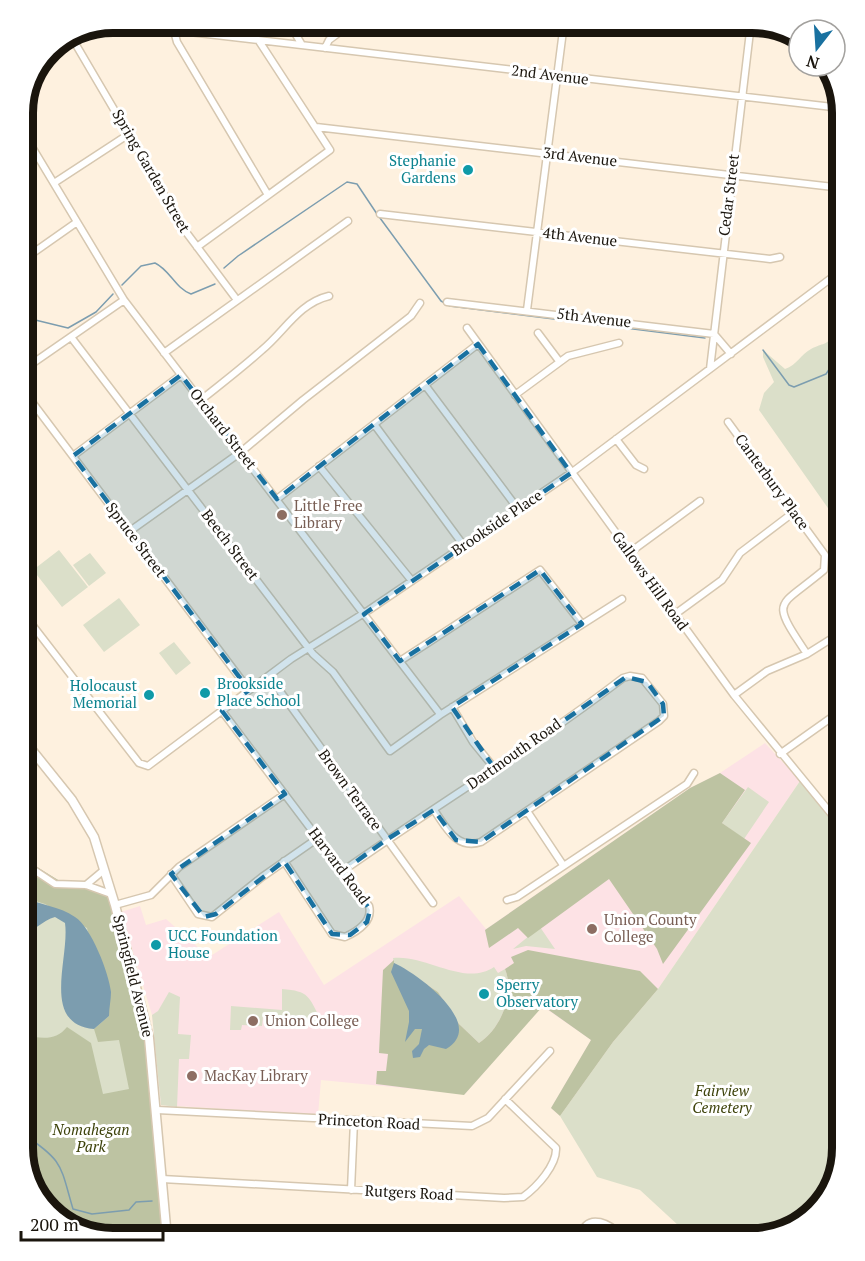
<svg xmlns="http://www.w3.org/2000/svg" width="865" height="1261" font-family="'PT Serif',serif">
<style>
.education{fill:#fde2e5}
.green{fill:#dbdfc9}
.forest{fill:#bdc3a2}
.water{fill:#7c9daf}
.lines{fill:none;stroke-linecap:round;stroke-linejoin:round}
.stream{stroke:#7c9daf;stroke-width:1.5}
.street-casing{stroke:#d6c7b0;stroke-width:9}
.secondary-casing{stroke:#d6c7b0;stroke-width:11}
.street{stroke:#fff;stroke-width:6}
.secondary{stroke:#fff;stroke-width:8}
.marked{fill:#1971a0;fill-opacity:0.2;stroke:#1971a0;stroke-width:4.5;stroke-dasharray:12 8;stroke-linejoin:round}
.culture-dot{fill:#0f9aa8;stroke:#fff;stroke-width:2}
.education-dot{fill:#8d6e63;stroke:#fff;stroke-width:2}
.labels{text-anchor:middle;stroke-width:6;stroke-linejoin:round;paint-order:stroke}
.street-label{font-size:15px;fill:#1a150d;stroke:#fff}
.culture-label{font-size:15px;fill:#0d838f;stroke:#fff;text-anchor:start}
.education-label{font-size:15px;fill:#785e54;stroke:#fff;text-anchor:start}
.park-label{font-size:15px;font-style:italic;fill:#3d420a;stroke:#fff}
.rim{fill:none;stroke:#1a150d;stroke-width:8}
</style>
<rect width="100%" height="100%" fill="#fef1df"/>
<path class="education" d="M 765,743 L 800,781 L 658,989 L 613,1042 L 560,1116 L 551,1108 L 591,1040 L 542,1006 L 465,1094 L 321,1080 L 318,1115 L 161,1105 L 152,1015 L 121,912 L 140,906 L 146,925 L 166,919 L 209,957 L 279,912 L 324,985 L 459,896 L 486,929 L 690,788 L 720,773 Z"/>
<path class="green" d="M 835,334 L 842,335 L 840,405 L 842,409 L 842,528 L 759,410 L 764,393 L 774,382 L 763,357 L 763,350 L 785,369 C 797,365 801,354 811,349 C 824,342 825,347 835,334 Z
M 59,550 L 88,587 L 62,607 L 33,570 Z
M 90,553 L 106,573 L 89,586 L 73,565 Z
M 119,598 L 140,625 L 104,652 L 83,625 Z
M 174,642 L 191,663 L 176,675 L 159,653 Z
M 800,781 L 842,831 L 842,1148 L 830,1194 L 797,1227 L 752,1238 L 692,1238 L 640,1190 L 597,1177 L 560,1116 L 613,1042 L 658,989 Z
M 748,787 L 769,802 L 744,839 L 722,823 Z
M 23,854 L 32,864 L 63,883 L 149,1038 L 107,1238 L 63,1223 L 34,1193 L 23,1148 Z
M 540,927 L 555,949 L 526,946 L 513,949 Z
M 393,958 C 426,954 464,987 494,967 L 498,973 L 505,969 C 515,993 501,1029 479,1043 L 459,1024 L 438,992 L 394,963 Z
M 282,989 C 311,991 309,998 322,1022 L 285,1022 L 285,1017 L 263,1016 L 262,1026 L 242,1025 L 241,1030 L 230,1030 L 231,1006 L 282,1010 Z
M 169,992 L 180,997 L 178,1034 L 191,1035 L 189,1059 L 179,1059 L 177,1107 L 161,1105 L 152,1015 L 158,1011 Z"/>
<path class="forest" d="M 720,773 L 745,790 L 722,823 L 751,843 L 663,964 L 657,949 L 609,879 L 528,938 L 518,928 L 489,948 L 485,930 L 690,788 Z
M 23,854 L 32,864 L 63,883 L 86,885 L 111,894 L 149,1038 L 167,1238 C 148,1238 126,1241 107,1238 C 5,1221 23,1122 23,1044 L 34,1037 C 48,1039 58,1038 67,1027 L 91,1043 L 103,1094 L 129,1089 L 119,1040 L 98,1042 L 94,1029 L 109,1016 L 87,928 L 45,904 L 23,897 Z
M 528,950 L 640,971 L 658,989 L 613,1042 L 560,1116 L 551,1108 L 591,1040 L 543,1006 L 464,1095 L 376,1084 L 377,1071 L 386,1071 L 388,1054 L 379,1053 L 383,970 L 394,960 L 394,963 L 438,992 L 459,1024 L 479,1043 C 501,1029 515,993 505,969 L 514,963 L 511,957 Z
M 23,960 C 29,982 40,1008 27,1028 L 23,1026 Z"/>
<path class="water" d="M 23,897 C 40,905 59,906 75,917 C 91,927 109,973 111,992 C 111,1000 109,1008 109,1016 L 94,1029 C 40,1024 70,958 65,923 L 55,917 C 43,920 32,933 23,933 Z
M 394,963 C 417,973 488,1025 446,1049 L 429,1045 L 424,1049 L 420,1057 L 413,1058 L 412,1051 L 419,1044 L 422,1029 L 415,1029 L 405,1042 L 409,1022 L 409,1011 L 391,972 Z"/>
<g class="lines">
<path class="stream" d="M 380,218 L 441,301 L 450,306 L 705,338
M 224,268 L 238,256 L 347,182 L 357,184 L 377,214
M 122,285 L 141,266 L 155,263 C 170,270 175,288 191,294 L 215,284
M 23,317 L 68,328 L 96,312 L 113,294
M 763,350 L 789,385 L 794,387 L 826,374 L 834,362 L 842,361
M 23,1134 C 64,1161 60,1165 73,1209 L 92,1214 L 129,1210 L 136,1202 L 152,1201"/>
<defs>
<path id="street" d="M 112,23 L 841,108
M 289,23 L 302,45
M 174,31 L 177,42 L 268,195
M 72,38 L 186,232 L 237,300
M 325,48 L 329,40 L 352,23
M 316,127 L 842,188
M 23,132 L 124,300 L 440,714
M 23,152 L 31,146
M 54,183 L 129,134
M 380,214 L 770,259 L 780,257
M 197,247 L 330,150 L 259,41
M 23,260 L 77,222
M 447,302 L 714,334 L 731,354
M 527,310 L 564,23
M 467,328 L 734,695 L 842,827
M 538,333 L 559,361
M 71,337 L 313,654 L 333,672 L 390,751 L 440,715 L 622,599
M 164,353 L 348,221
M 710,369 L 751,23
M 23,370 L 124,300
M 425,385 L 518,509
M 23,390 L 249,690
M 515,395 L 568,356 L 619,343
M 201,400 C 221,384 242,368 262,350 C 284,332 299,303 329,296
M 728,422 L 825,555 L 824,570 C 778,609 769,597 807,654
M 374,424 L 464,546
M 616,439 L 636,465 L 644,469
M 73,456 L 181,375
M 319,466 L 412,581
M 277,499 L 478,344
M 130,531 L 241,452 L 303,400 L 411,316 L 420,303
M 629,553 L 700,501
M 23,613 L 139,763 L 148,766 L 291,659 L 369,610 L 571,473 L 842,270
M 674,615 L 722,580 L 740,553 L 794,512
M 23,641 L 36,630
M 400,661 L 540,570 L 582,624
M 269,676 L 433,903
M 734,695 L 767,671 L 807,654 L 842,632
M 452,707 L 473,742 L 495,769
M 222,711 L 369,906 C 373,921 358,931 345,937 L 332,934 L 284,861
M 780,754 L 842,710
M 23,765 L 35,755
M 527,811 L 563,865
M 23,858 L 28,866 L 55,884 L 86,885 L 111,894
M 343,871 C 435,806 533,747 623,678 L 630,676 L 642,678 L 663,704 L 664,716 L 659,721 L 481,842 C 456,850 446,827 434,810
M 171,874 L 198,914 L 212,917 L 262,877 L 318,838
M 86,885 L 104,870
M 507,900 L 517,897 L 687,784 L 694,773
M 115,905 L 151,895 L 179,867 L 285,794
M 157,1110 L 472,1126 L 488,1118 L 550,1051
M 162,1179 L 504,1198 L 523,1197 C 537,1187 557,1165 556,1148 L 505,1099
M 351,1190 L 354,1121
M 579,1238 C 588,1209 611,1225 625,1238"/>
<path id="secondary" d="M 23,739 L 72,800 L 94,837 L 115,905 L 149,1038 L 167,1238"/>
</defs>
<use href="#street" class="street-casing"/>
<use href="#secondary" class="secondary-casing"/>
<use href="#street" class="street"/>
<use href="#secondary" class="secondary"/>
</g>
<path class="marked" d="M 478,344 L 571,473 L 364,614 L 400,661 L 540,570 L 582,624 L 452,707 L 495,769 L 626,677 L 647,682 L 663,704 L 664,716 L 481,842 L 456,840 L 434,810 L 386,840 L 343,871 L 370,910 L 367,922 L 350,935 L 332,934 L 284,861 L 216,914 L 204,917 L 171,874 L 285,794 L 222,711 L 249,690 L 73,456 L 181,375 L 277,499 Z"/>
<g class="culture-dot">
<circle cx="468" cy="170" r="6"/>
<circle cx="205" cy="693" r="6"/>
<circle cx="149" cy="695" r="6"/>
<circle cx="156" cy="945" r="6"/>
<circle cx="484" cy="994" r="6"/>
</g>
<g class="education-dot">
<circle cx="282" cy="515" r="6"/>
<circle cx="592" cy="929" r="6"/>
<circle cx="253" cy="1021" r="6"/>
<circle cx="192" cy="1076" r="6"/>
</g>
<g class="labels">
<g class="street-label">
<text transform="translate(550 75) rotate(7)" y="5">2nd Avenue</text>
<text transform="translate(580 157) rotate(7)" y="5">3rd Avenue</text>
<text transform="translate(151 171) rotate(60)" y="5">Spring Garden Street</text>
<text transform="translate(729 195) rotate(-83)" y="5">Cedar Street</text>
<text transform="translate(580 237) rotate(7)" y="5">4th Avenue</text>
<text transform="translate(594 318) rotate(7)" y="5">5th Avenue</text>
<text transform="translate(223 429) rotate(52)" y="5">Orchard Street</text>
<text transform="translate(772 482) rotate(54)" y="5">Canterbury Place</text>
<text transform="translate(497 523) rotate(-34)" y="5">Brookside Place</text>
<text transform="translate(136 540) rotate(53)" y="5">Spruce Street</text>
<text transform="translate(230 545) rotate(53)" y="5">Beech Street</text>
<text transform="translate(650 581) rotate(54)" y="5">Gallows Hill Road</text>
<text transform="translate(514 754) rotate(-35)" y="5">Dartmouth Road</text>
<text transform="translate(350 790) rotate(54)" y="5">Brown Terrace</text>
<text transform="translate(339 866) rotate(53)" y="5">Harvard Road</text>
<text transform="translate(133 976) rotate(76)" y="5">Springfield Avenue</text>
<text transform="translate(369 1122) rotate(3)" y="5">Princeton Road</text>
<text transform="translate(409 1193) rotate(3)" y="5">Rutgers Road</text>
</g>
<g class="culture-label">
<text x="456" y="166" text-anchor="end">Stephanie<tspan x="456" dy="17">Gardens</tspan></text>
<text x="217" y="689">Brookside<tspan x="217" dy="17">Place School</tspan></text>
<text x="137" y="691" text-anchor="end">Holocaust<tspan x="137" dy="17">Memorial</tspan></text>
<text x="168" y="941">UCC Foundation<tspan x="168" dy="17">House</tspan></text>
<text x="496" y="990">Sperry<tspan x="496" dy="17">Observatory</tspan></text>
</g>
<g class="education-label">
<text x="294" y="511">Little Free<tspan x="294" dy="17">Library</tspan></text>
<text x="604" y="925">Union County<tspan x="604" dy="17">College</tspan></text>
<text x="265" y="1026">Union College</text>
<text x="204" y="1081">MacKay Library</text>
</g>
<g class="park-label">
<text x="722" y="1096">Fairview<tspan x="722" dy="17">Cemetery</tspan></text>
<text x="91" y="1135">Nomahegan<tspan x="91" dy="17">Park</tspan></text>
</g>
</g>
<path d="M0 0H865V1261H0ZM113 33H752A80 80 0 0 1 832 113V1148A80 80 0 0 1 752 1228H113A80 80 0 0 1 33 1148V113A80 80 0 0 1 113 33Z" fill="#fff" fill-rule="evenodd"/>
<path class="rim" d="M113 33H752A80 80 0 0 1 832 113V1148A80 80 0 0 1 752 1228H113A80 80 0 0 1 33 1148V113A80 80 0 0 1 113 33Z"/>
<g transform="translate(817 48) rotate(197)"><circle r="28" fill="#ffffff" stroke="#a3a19e" stroke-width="1.5"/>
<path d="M0-4.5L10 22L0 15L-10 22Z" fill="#1971a0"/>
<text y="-9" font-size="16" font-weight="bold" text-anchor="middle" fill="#1a150d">N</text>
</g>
<path d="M21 1231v9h142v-9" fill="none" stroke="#1a150d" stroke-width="3"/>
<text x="30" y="1231" font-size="18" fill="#1a150d" stroke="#ffffff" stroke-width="4.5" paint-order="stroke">200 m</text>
</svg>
